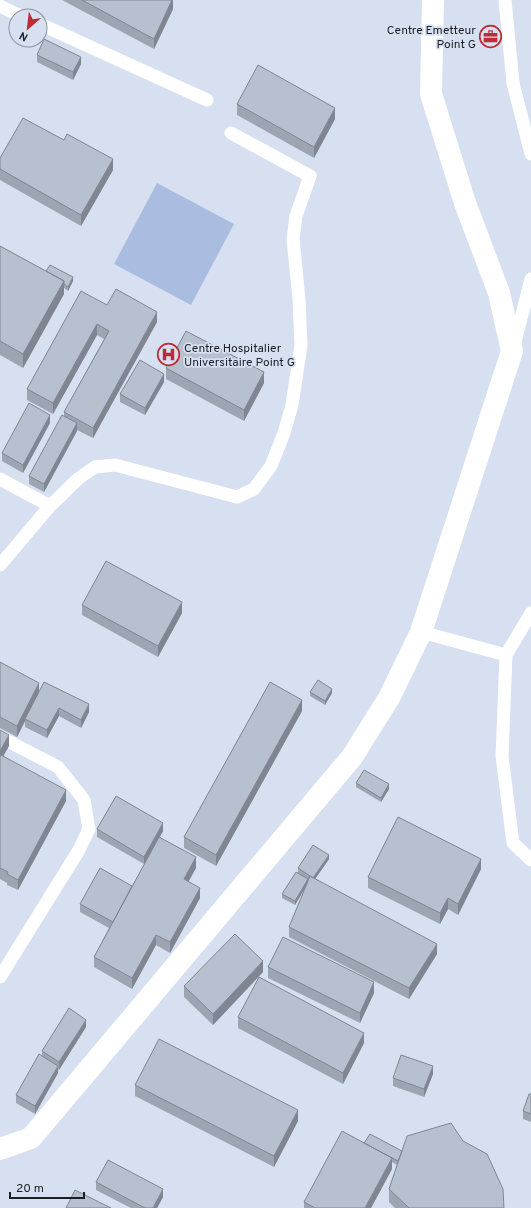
<svg xmlns="http://www.w3.org/2000/svg" width="531" height="1208" font-family="Overpass,sans-serif">
<style>
.green{fill:#aabde0}
.lines{fill:none;stroke-linecap:round;stroke-linejoin:round}
.service{stroke:#fff;stroke-width:13}
.minor{stroke:#fff;stroke-width:22}
.wall{fill:#9da5b2}
.shaded-wall{fill:#808691}
.building{fill:#b7c0cf;stroke:#808691}
.labels{text-anchor:middle;stroke-width:3.5;stroke-linejoin:round;paint-order:stroke}
.poi-label{font-size:12px;fill:#1b1e24;stroke:#d7e0f0;text-anchor:end}
</style>
<rect width="100%" height="100%" fill="#d7e0f0"/>
<path class="green" d="M 157,183 L 234,224 L 191,305 L 114,264 Z"/>
<g class="lines">
<path class="service" d="M 505,0 L 513,83 L 531,154
M 0,6 L 21,16
M 40,24 L 207,100
M 514,346 L 531,279
M 0,479 L 50,506
M 0,565 L 50,506 L 79,478 L 95,467 L 115,465 L 237,497 L 254,489 L 271,466 L 284,433 L 292,405 L 301,345 L 299,299 L 293,239 L 296,216 L 310,176 L 231,133
M 531,613 L 506,655 L 502,756 L 513,843 L 531,860
M 421,632 L 506,655
M 0,737 L 58,767 L 84,800 L 89,829 L 79,850 L 0,977"/>
<path class="minor" d="M 0,1149 L 31,1138 L 352,757 L 389,698 L 421,632 L 512,351 L 499,293 L 465,203 L 431,94 L 433,0"/>
</g>
<path class="wall" d="M 62,0 L 173,0 L 173,9 L 154,49 Z
M 37,55 L 81,64 L 73,80 L 37,62 Z
M 237,104 L 335,119 L 314,158 L 237,115 Z
M 64,140 L 113,170 L 81,226 L 0,180 L 0,158 Z
M 0,246 L 46,271 L 73,281 L 68,291 L 64,288 L 64,294 L 23,368 L 0,355 Z
M 107,305 L 157,322 L 93,438 L 77,430 L 77,431 L 44,492 L 29,484 L 29,476 L 64,416 L 64,412 L 104,339 L 97,335 L 53,414 L 27,400 L 27,389 Z
M 166,368 L 264,383 L 244,421 L 166,379 Z
M 164,382 L 145,415 L 120,402 L 120,394 Z
M 50,423 L 23,473 L 2,461 L 2,453 Z
M 82,605 L 182,613 L 158,657 L 82,615 Z
M 0,662 L 39,691 L 89,712 L 81,728 L 59,716 L 47,738 L 25,727 L 25,721 L 17,737 L 0,728 Z
M 310,692 L 332,693 L 325,705 L 310,696 Z
M 302,711 L 216,866 L 184,848 L 184,837 Z
M 0,730 L 9,746 L 3,756 L 66,801 L 18,890 L 7,885 L 7,883 L 0,879 Z
M 356,783 L 389,789 L 381,802 L 356,787 Z
M 97,829 L 163,831 L 160,837 L 196,868 L 188,881 L 200,898 L 170,953 L 156,945 L 132,989 L 94,967 L 94,957 L 109,928 L 80,912 L 80,904 L 132,886 L 157,841 L 144,864 L 97,837 Z
M 329,859 L 315,879 L 437,954 L 409,999 L 289,937 L 289,927 L 306,886 L 295,905 L 282,898 L 282,894 L 298,872 L 298,868 Z
M 481,869 L 458,915 L 448,909 L 440,924 L 368,888 L 368,877 Z
M 268,967 L 374,993 L 360,1023 L 268,978 Z
M 263,972 L 213,1025 L 184,997 L 184,986 Z
M 238,1017 L 364,1043 L 343,1084 L 238,1028 Z
M 86,1027 L 59,1070 L 58,1069 L 58,1073 L 35,1114 L 16,1103 L 16,1095 L 42,1056 L 42,1051 Z
M 433,1074 L 424,1097 L 393,1086 L 393,1078 Z
M 135,1085 L 298,1121 L 274,1167 L 135,1096 Z
M 531,1094 L 531,1122 L 523,1119 L 523,1111 Z
M 364,1143 L 504,1208 L 395,1208 L 389,1202 L 389,1189 L 397,1165 L 392,1162 L 392,1169 L 371,1208 L 304,1208 L 304,1202 Z
M 96,1182 L 163,1197 L 157,1208 L 131,1208 L 96,1190 Z"/>
<path class="shaded-wall" d="M 172,0 L 173,0 L 173,9 L 154,49 L 154,39 Z
M 81,57 L 81,64 L 73,80 L 73,72 Z
M 335,108 L 335,119 L 314,158 L 314,147 Z
M 113,159 L 113,170 L 81,226 L 81,215 Z
M 73,277 L 73,281 L 68,291 L 68,287 Z
M 64,281 L 64,294 L 23,368 L 23,354 Z
M 157,312 L 157,322 L 93,438 L 93,428 Z
M 97,324 L 97,335 L 53,414 L 53,403 Z
M 264,372 L 264,383 L 244,421 L 244,410 Z
M 164,374 L 164,382 L 145,415 L 145,408 Z
M 50,415 L 50,423 L 23,473 L 23,465 Z
M 77,423 L 77,431 L 44,492 L 44,484 Z
M 182,602 L 182,613 L 158,657 L 158,646 Z
M 39,683 L 39,694 L 25,719 L 25,721 L 17,737 L 17,726 Z
M 332,689 L 332,693 L 325,705 L 325,701 Z
M 302,700 L 302,711 L 216,866 L 216,855 Z
M 89,704 L 89,712 L 81,728 L 81,720 Z
M 59,708 L 59,716 L 47,738 L 47,730 Z
M 9,735 L 9,746 L 0,762 L 0,751 Z
M 389,784 L 389,789 L 381,802 L 381,798 Z
M 66,790 L 66,801 L 18,890 L 18,880 Z
M 163,823 L 163,831 L 144,864 L 144,857 Z
M 329,855 L 329,859 L 313,882 L 313,878 Z
M 196,857 L 196,868 L 184,890 L 184,879 Z
M 481,859 L 481,869 L 458,915 L 458,904 Z
M 308,879 L 308,883 L 295,905 L 295,901 Z
M 200,888 L 200,898 L 170,953 L 170,942 Z
M 448,898 L 448,909 L 440,924 L 440,913 Z
M 156,935 L 156,945 L 132,989 L 132,978 Z
M 437,944 L 437,954 L 409,999 L 409,988 Z
M 263,961 L 263,972 L 213,1025 L 213,1014 Z
M 374,982 L 374,993 L 360,1023 L 360,1013 Z
M 86,1020 L 86,1027 L 59,1070 L 59,1062 Z
M 364,1033 L 364,1043 L 343,1084 L 343,1073 Z
M 58,1066 L 58,1073 L 35,1114 L 35,1106 Z
M 433,1066 L 433,1074 L 424,1097 L 424,1089 Z
M 298,1110 L 298,1121 L 274,1167 L 274,1156 Z
M 392,1158 L 392,1169 L 371,1208 L 365,1208 Z
M 163,1189 L 163,1197 L 157,1208 L 153,1208 Z"/>
<path class="building" d="M 82,0 L 172,0 L 154,39 Z
M 44,39 L 81,57 L 73,72 L 37,55 Z
M 258,65 L 335,108 L 314,147 L 237,104 Z
M 23,118 L 64,140 L 67,134 L 113,159 L 81,215 L 0,169 L 0,158 Z
M 0,246 L 64,281 L 23,354 L 0,341 Z
M 50,265 L 73,277 L 68,287 L 64,284 L 64,281 L 46,271 Z
M 116,289 L 157,312 L 93,428 L 64,412 L 109,331 L 97,324 L 53,403 L 27,389 L 81,291 L 107,305 Z
M 186,331 L 264,372 L 244,410 L 166,368 Z
M 140,360 L 164,374 L 145,408 L 120,394 Z
M 29,403 L 50,415 L 23,465 L 2,453 Z
M 62,415 L 77,423 L 44,484 L 29,476 Z
M 106,561 L 182,602 L 158,646 L 82,605 Z
M 0,662 L 39,683 L 17,726 L 0,717 Z
M 318,680 L 332,689 L 325,701 L 310,692 Z
M 44,682 L 89,704 L 81,720 L 59,708 L 47,730 L 25,719 Z
M 270,682 L 302,700 L 216,855 L 184,837 Z
M 0,730 L 9,735 L 0,751 Z
M 1,755 L 66,790 L 18,880 L 7,874 L 8,872 L 0,868 L 0,757 Z
M 364,770 L 389,784 L 381,798 L 356,783 Z
M 116,796 L 163,823 L 144,857 L 97,829 Z
M 398,817 L 481,859 L 458,904 L 448,898 L 440,913 L 368,877 Z
M 159,837 L 196,857 L 184,879 L 200,888 L 170,942 L 156,935 L 132,978 L 94,957 Z
M 313,845 L 329,855 L 313,878 L 298,868 Z
M 100,868 L 132,886 L 113,922 L 80,904 Z
M 296,872 L 308,879 L 295,901 L 282,894 Z
M 310,876 L 437,944 L 409,988 L 289,927 Z
M 235,934 L 263,961 L 213,1014 L 184,986 Z
M 283,937 L 374,982 L 360,1013 L 268,967 Z
M 259,977 L 364,1033 L 343,1073 L 238,1017 Z
M 69,1008 L 86,1020 L 59,1062 L 42,1051 Z
M 159,1039 L 298,1110 L 274,1156 L 135,1085 Z
M 39,1054 L 58,1066 L 35,1106 L 16,1095 Z
M 401,1055 L 433,1066 L 424,1089 L 393,1078 Z
M 529,1094 L 531,1094 L 531,1114 L 523,1111 Z
M 451,1123 L 463,1141 L 487,1154 L 503,1189 L 504,1208 L 409,1208 L 389,1189 L 407,1136 Z
M 342,1131 L 392,1158 L 365,1208 L 315,1208 L 304,1202 Z
M 370,1134 L 402,1151 L 398,1161 L 364,1143 Z
M 108,1160 L 163,1189 L 153,1208 L 145,1208 L 96,1182 Z
M 75,1190 L 111,1208 L 66,1208 Z"/>
<defs>
<symbol id="office-ring" viewBox="-11 -11 22 22"><circle r="9.5" fill="#d7e0f0" stroke="#bc2c35" stroke-width="1.5"/><path d="M-6-3h4V-5.5h4V-3h4V5H-6ZM-1-4.5V-3h2v-1.5ZM-6 0V1H6V0Z" fill="#bc2c35"/></symbol>
<symbol id="hospital-ring" viewBox="-11 -11 22 22"><circle r="9.5" fill="#d7e0f0" stroke="#bc2c35" stroke-width="1.5"/><path d="M-5-5h3v3.5h4V-5h3V5h-3V1.5h-4V5h-3Z" fill="#bc2c35"/></symbol>
</defs>
<g fill-rule="evenodd">
<use href="#office-ring" x="478" y="24" width="25" height="25"/>
<use href="#hospital-ring" x="156" y="342" width="25" height="25"/>
</g>
<g class="labels">
<g class="poi-label">
<text x="476" y="34">Centre Emetteur<tspan x="476" dy="14">Point G</tspan></text>
<text x="184" y="352" text-anchor="start">Centre Hospitalier<tspan x="184" dy="14">Universitaire Point G</tspan></text>
</g>
</g>
<g transform="translate(28 28) rotate(208)"><circle r="19" fill="#d7e0f0" stroke="#8c929e"/>
<path d="M0-3L7 15L0 10L-7 15Z" fill="#bc2c35"/>
<text y="-6" font-size="11" font-weight="bold" text-anchor="middle" fill="#1b1e24">N</text>
</g>
<path d="M10 1192v6h74v-6" fill="none" stroke="#1b1e24" stroke-width="2"/>
<text x="16" y="1192" font-size="12" fill="#1b1e24" stroke="#d7e0f0" stroke-width="3" paint-order="stroke">20 m</text>
</svg>
